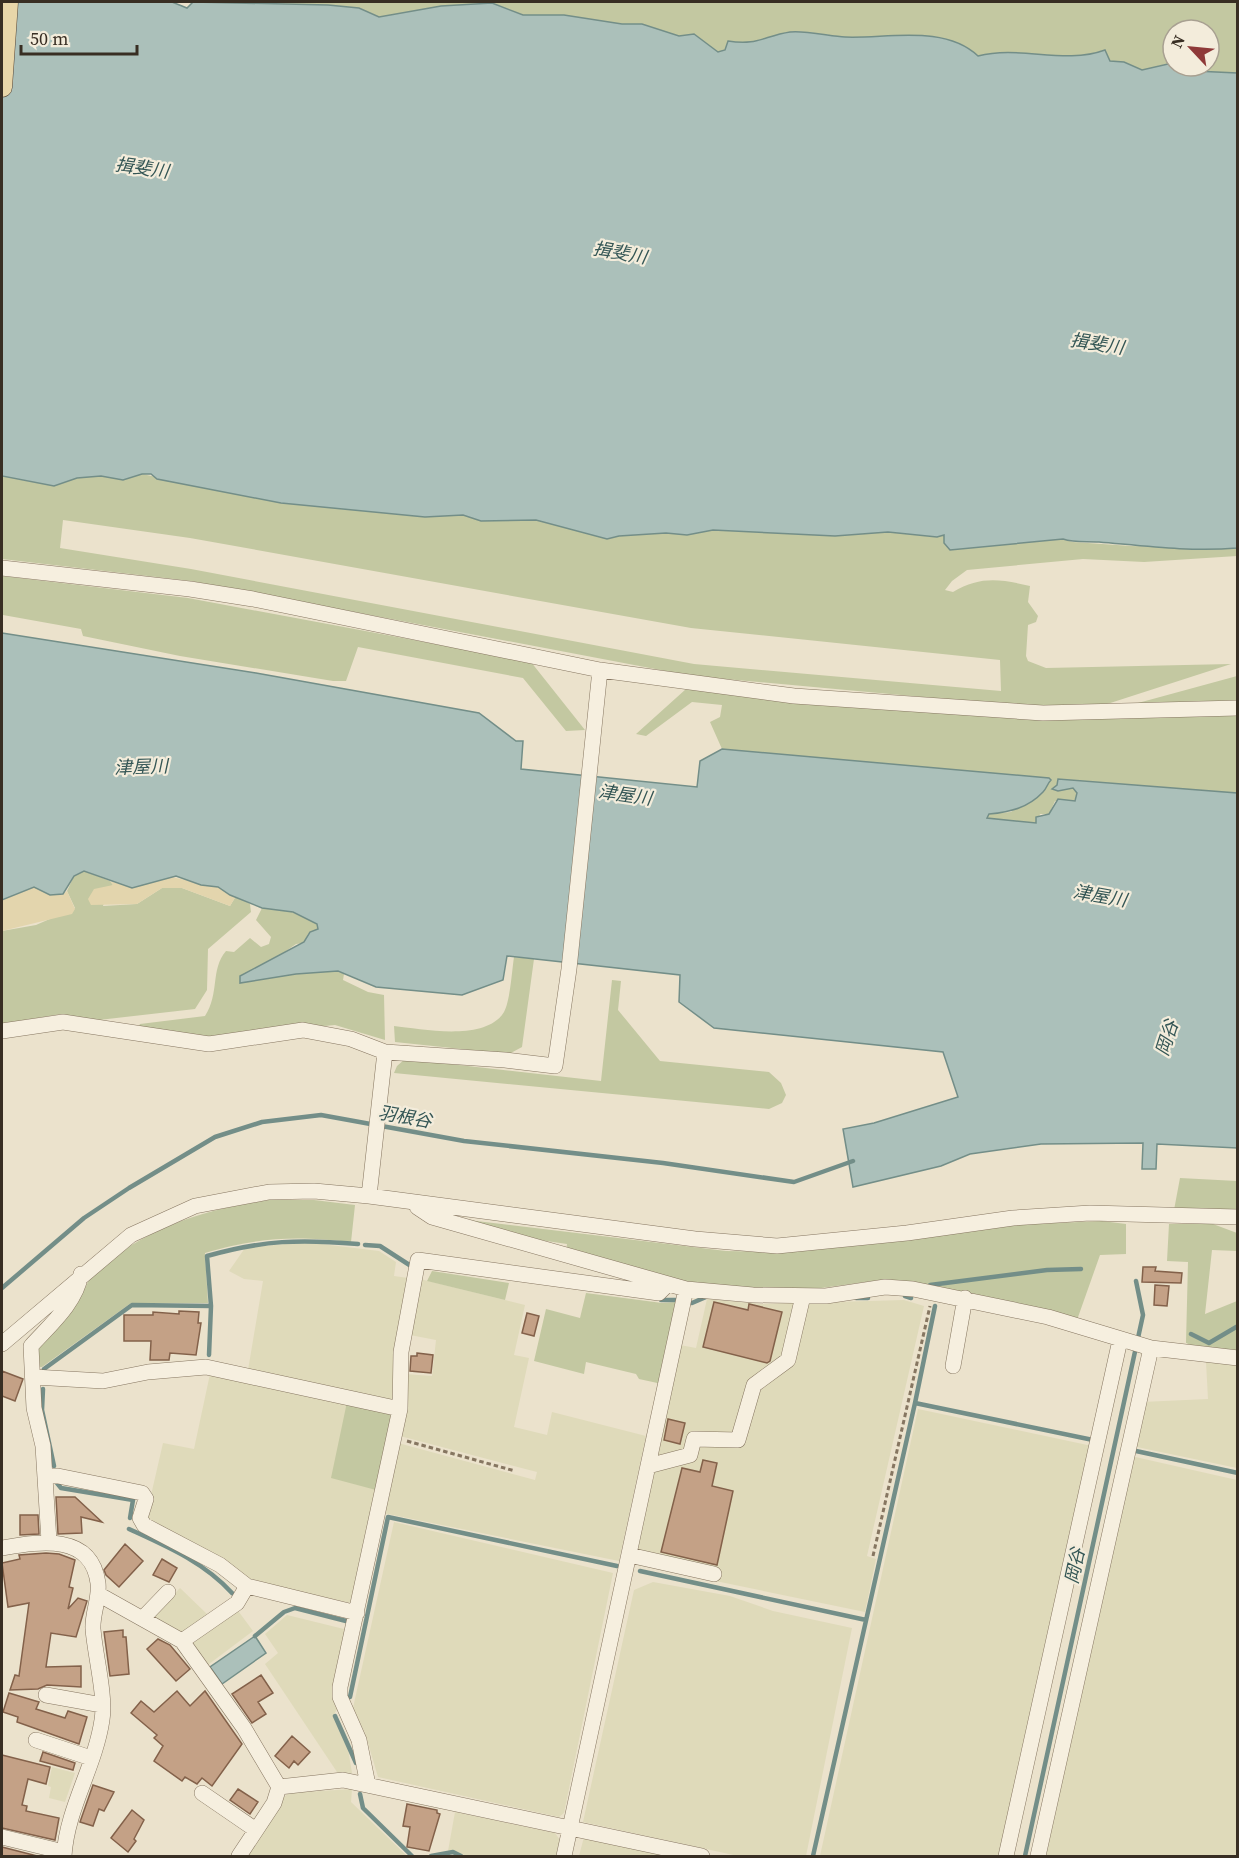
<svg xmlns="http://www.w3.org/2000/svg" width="1239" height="1858" font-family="'Source Serif 4','Noto Sans JP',serif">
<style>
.farmland{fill:#dfdaba}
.green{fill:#c3c8a1;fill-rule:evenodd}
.sand{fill:#e3d5ad}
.water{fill:#abc0ba;stroke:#738e88;stroke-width:1.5}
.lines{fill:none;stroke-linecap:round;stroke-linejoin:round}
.stream{stroke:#738e88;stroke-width:4.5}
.building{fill:#c4a186;stroke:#83614a;stroke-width:1.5}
.minor-casing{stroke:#867661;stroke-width:16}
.major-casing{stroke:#554435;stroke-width:21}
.path{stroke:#867661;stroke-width:3;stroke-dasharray:4.5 3;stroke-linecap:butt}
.minor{stroke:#f6efdf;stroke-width:15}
.major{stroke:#e8d6a9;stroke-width:20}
.labels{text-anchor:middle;stroke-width:4.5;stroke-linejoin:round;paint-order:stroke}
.water-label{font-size:18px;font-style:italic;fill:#345655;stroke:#f3ecdb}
</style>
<rect width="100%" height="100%" fill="#ebe2cc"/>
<path class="farmland" d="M 305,1242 L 379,1251 L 396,1262 L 394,1276 L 408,1278 L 394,1398 L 390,1402 L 248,1370 L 263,1281 L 244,1279 L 229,1271 L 245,1248 Z
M 420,1279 L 525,1305 L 514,1355 L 529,1358 L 514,1427 L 547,1435 L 552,1412 L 646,1436 L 619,1561 L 383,1513 L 398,1443 L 535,1480 L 537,1472 L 400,1436 L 405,1374 L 432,1376 L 436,1340 L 410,1335 Z
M 707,1299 L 761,1304 L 904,1300 L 924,1306 L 867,1556 L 876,1559 L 865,1612 L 633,1564 L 680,1345 L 696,1348 Z
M 1206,1362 L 1237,1363 L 1237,1468 L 1132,1446 L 1142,1402 L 1208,1399 Z
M 210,1374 L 347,1402 L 376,1490 L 351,1603 L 250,1581 L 223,1560 L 146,1517 L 163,1443 L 194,1449 Z
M 918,1409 L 1092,1446 L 1000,1856 L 820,1856 Z
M 1131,1456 L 1237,1480 L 1237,1856 L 1046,1856 Z
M 394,1522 L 613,1573 L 564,1813 L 559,1817 L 378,1777 L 365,1733 L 353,1708 Z
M 653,1582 L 730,1596 L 773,1611 L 852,1628 L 806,1856 L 738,1856 L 583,1822 L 634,1590 Z
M 180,1588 L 207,1614 L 187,1632 L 180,1633 L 154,1621 L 157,1612 Z
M 236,1608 L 253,1631 L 205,1667 L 188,1644 Z
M 287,1615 L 348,1630 L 339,1706 L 333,1716 L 348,1749 L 352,1773 L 337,1772 L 265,1664 L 278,1653 L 265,1634 Z
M 52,1767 L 75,1773 L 65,1802 L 49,1798 L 51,1787 L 48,1786 Z
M 352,1789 L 351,1802 L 407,1856 L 246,1856 L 284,1797 L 289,1793 Z
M 455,1812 L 555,1833 L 560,1840 L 556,1856 L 463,1856 L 459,1853 L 448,1851 Z
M 584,1837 L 671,1856 L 579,1856 Z"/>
<path class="green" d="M 196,2 L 1237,2 L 1237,73 L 1195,71 L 1177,66 L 1209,66 L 1209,30 L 1173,30 L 1173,65 C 1163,62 1154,69 1144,70 C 1136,70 1121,62 1110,61 L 1104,50 C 1064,65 1020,45 978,56 C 945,24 886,39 845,37 C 831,36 802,30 790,32 C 764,36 757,46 728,41 L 725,50 L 718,52 L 694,34 L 679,36 L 642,24 L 622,24 L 564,15 L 523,15 L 492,3 L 441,6 L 379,17 L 359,8 L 328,5 Z
M 142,474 L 281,503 L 425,517 L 463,515 L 481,521 L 536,520 L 607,539 L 619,536 L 666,533 L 687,535 L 713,530 L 835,536 L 888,532 L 936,537 L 944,535 L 950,550 L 1063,539 L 1073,542 L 1131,546 L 1238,548 L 1237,556 L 1144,562 L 1083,559 L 967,570 L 952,581 L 945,590 L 953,592 C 980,576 1000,579 1030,586 L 1028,602 L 1038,616 L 1036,622 L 1028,625 L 1026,656 L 1028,661 L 1046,668 L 1231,664 L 1101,706 L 1044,708 L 692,676 L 191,581 L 2,559 L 2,476 L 54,486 L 77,478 L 101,476 L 123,480 ZM 63,520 L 190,538 L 691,628 L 1000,660 L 1001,691 L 694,664 L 191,569 L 60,548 Z
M 2,576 L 188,598 L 531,662 L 585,730 L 566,731 L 523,678 L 358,647 L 346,681 L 333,681 L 180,656 L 83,636 L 81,629 L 3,615 Z
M 1237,676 L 1237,702 L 1127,706 Z
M 686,689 L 793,701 L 1237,712 L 1237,793 L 1058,779 L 1057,785 L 1052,789 L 1058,791 L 1073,788 L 1077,793 L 1074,802 L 1055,801 L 1049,814 L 1040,814 L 1037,823 L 991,820 L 987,818 L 989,814 L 1011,812 L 1051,780 L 722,749 L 710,722 L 720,717 L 722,705 L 692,702 L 646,736 L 636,734 Z
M 84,871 L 110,881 L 113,885 L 109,888 L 103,906 L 137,904 L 162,888 L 182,888 L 230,906 L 236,896 L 250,904 L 251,912 L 208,949 L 207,990 L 195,1009 L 90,1021 L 61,1014 L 2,1024 L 2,931 L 36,925 L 75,908 L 67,891 L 74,876 Z
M 262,908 L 292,912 L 317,924 L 318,929 L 308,934 L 304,943 L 296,944 L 240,983 C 266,979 321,963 344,974 L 343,980 L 368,992 L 384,995 L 385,1040 L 335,1025 L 207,1037 L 138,1028 L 140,1024 L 205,1016 C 220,993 210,970 226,951 L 234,952 L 250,938 L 261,947 L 269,944 L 271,937 L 256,920 Z
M 514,957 L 534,959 L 522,1047 L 509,1054 L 395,1042 L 394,1026 C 422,1029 486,1042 504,1012 C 510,1002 512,970 514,957 Z
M 612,980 L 621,981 L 618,1010 L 660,1061 L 769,1072 L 781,1083 L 786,1095 L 782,1103 L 769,1109 L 394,1073 L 397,1066 L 405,1059 L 601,1081 Z
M 1180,1178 L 1237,1181 L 1237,1211 L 1174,1210 Z
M 269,1200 L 314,1200 L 355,1205 L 351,1242 C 295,1236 260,1237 205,1253 L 208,1303 L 131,1303 L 42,1367 L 38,1367 L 38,1343 C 51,1329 66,1315 78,1300 C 84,1292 87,1280 95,1273 C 146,1227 203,1210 269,1200 Z
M 443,1217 L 726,1251 L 778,1252 L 1012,1225 L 1102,1221 L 1126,1224 L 1126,1254 L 1100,1255 L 1077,1320 L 888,1279 L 814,1289 L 751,1289 L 686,1283 L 566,1252 L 567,1244 L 526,1238 Z
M 1169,1224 L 1213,1224 L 1237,1233 L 1237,1251 L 1212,1250 L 1205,1314 L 1237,1301 L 1237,1353 L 1205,1351 L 1186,1343 L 1188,1262 L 1167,1261 Z
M 432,1271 L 509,1283 L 505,1300 L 427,1281 Z
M 586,1293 L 662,1303 L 677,1302 L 662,1384 L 639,1379 L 636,1374 L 586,1362 L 584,1374 L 534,1361 L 546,1309 L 580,1318 Z
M 347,1402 L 394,1415 L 376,1490 L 331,1478 Z"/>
<path class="sand" d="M 167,876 L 218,887 L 236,896 L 230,906 L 182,888 L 162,888 L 137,904 L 91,905 L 88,899 L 94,889 L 113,885 L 110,881 L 132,888 Z
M 34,887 C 46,890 55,901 67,891 L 75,909 L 72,914 L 2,931 L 2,900 Z"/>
<path class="water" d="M 2,2 L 172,2 L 187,8 L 193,2 L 328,5 L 359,8 L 379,17 L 441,6 L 492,3 L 523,15 L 564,15 L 622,24 L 642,24 L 679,36 L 694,34 L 718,52 L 725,50 L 728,41 C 757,46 764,36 790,32 C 803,30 830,36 845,37 C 886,39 944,24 978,56 C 1020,45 1064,65 1105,50 L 1110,61 L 1124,62 L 1142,70 L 1168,64 L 1195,71 L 1237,73 L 1237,548 C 1191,552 1145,546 1099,542 C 1086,541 1075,543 1063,539 L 950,550 L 944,543 L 944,535 L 937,537 L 888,532 L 835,536 L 713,530 L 687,535 L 666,533 L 619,536 L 607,539 L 536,520 L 481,521 L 463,515 L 425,517 L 281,503 L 157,479 L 151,474 L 142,474 L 123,480 L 101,476 L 77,478 L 54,486 L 2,476 Z
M 2,633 L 256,673 L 479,713 L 516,741 L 523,741 L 521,769 L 697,787 L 700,761 L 722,749 L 1049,778 L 1051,780 C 1047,784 1047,788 1043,792 C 1028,808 1010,812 989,814 L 987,818 L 1036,823 L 1036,817 L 1049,814 L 1058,799 L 1075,801 L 1077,793 L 1073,788 L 1058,791 L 1052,789 L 1057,785 L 1058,779 L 1237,793 L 1237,1148 L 1157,1144 L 1156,1169 L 1142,1169 L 1143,1143 L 1041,1144 L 970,1154 L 941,1166 L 853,1187 L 843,1129 L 874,1123 L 958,1097 L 943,1052 L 714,1028 L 679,1002 L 680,975 L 507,956 L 503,980 L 462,995 L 376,987 L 338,971 L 296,974 L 240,983 L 240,976 L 304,942 L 310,932 L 318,929 L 317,924 L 293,912 L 262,908 L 230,895 L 218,887 L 201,885 L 176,876 L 132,888 L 84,871 L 74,876 L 63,894 L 50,895 L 34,887 L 2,900 Z
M 255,1636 L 266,1653 L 222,1684 L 210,1667 Z"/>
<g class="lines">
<path class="stream" d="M 365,1245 L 380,1246 L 411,1266
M 930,1285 L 1047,1270 L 1081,1269
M 2,1288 L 84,1218 L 129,1188 L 215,1137 L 262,1122 L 321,1115 L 464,1141 L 663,1163 L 794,1182 L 853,1161
M 905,1296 L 911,1298
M 856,1298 L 868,1298
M 661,1300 L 677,1300
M 692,1303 L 706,1297
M 1191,1334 L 1209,1343 L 1238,1326
M 209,1355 L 211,1306
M 44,1369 L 132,1305 L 211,1306 L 207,1256 C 264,1240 300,1239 358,1244
M 43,1389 L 42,1410 L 54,1466
M 915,1403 L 935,1306
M 1136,1451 L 1238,1473
M 57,1483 L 61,1488 L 133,1500 L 130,1518
M 129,1529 C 166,1546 204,1562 232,1593
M 640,1571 L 866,1620
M 255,1636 L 284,1612 L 295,1608 L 346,1621
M 350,1697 L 388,1517 L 617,1566
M 335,1716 L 356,1763
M 360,1794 L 363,1808 L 412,1856
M 431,1856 L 453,1852 L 461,1856
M 813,1856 L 915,1403 L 1093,1440
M 1025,1856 L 1143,1315 L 1136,1281"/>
</g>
<path class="building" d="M 1143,1267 L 1156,1267 L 1155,1271 L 1182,1273 L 1181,1283 L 1142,1282 Z
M 1155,1285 L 1169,1286 L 1167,1306 L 1154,1305 Z
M 714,1302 L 748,1310 L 749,1304 L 782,1312 L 770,1361 L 767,1363 L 703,1347 Z
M 179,1311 L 199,1312 L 198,1323 L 201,1323 L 196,1355 L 170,1353 L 169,1360 L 150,1360 L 151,1341 L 124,1341 L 124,1315 L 153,1315 L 153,1312 L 179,1314 Z
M 527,1313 L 539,1316 L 534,1336 L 522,1333 Z
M 417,1353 L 433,1355 L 431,1373 L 410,1371 L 411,1356 L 417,1356 Z
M 2,1371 L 23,1379 L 15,1401 L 2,1396 Z
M 668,1419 L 685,1423 L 680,1444 L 664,1440 Z
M 703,1460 L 717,1463 L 712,1486 L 733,1491 L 717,1565 L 661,1552 L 682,1468 L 700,1472 Z
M 56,1497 L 75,1497 L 102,1522 L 81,1517 L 82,1533 L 58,1534 Z
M 20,1515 L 38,1515 L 39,1534 L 20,1535 Z
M 125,1544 L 143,1561 L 119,1587 L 106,1575 L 104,1570 Z
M 46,1553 L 59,1554 L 75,1560 L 69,1587 L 73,1588 L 68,1609 L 78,1598 L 87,1601 L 76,1637 L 51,1633 L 46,1667 L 81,1666 L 81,1687 L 47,1685 L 38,1689 L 10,1690 L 15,1675 L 19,1676 L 29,1603 L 8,1607 L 2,1563 L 20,1559 L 19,1555 Z
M 162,1559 L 177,1568 L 169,1582 L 153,1575 Z
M 123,1630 L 123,1637 L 126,1637 L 129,1674 L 110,1676 L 104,1632 Z
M 158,1639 L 170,1645 L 190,1669 L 176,1681 L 147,1649 Z
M 261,1675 L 273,1693 L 258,1702 L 266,1714 L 252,1723 L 232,1694 Z
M 177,1691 L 190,1706 L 205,1691 L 242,1744 L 212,1786 L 202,1778 L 197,1784 L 185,1777 L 182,1781 L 154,1761 L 163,1746 L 154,1738 L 157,1735 L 131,1713 L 141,1701 L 154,1712 Z
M 9,1693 L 39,1702 L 36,1709 L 65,1718 L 68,1711 L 87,1717 L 79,1744 L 17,1722 L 18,1717 L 3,1712 Z
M 292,1736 L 310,1752 L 298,1765 L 294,1761 L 289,1768 L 275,1756 Z
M 43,1752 L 75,1763 L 73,1770 L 40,1761 Z
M 2,1755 L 50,1767 L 46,1784 L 28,1779 L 22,1805 L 27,1806 L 26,1811 L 59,1818 L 55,1840 L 2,1828 Z
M 93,1785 L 114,1792 L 104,1811 L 99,1809 L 93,1826 L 80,1822 Z
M 238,1789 L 258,1802 L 250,1814 L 230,1800 Z
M 407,1804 L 437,1810 L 437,1813 L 440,1814 L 429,1851 L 407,1847 L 410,1827 L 403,1826 Z
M 132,1810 L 144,1820 L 134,1839 L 136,1841 L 128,1852 L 111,1838 Z
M 2,1847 L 41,1857 L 2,1857 Z"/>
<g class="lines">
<defs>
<path id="minor" d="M 2,568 L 190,589 L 253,599 L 600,670 L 794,696 L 1043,713 L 1238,708
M 2,1031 L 63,1022 L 209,1044 L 303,1030 L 351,1039 L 385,1052 L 505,1060 L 555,1066 L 569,969 L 600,670
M 369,1196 L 385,1052
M 417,1207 L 432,1217 L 686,1289 L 753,1295 L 826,1296 L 885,1287 L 913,1289 L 1048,1317 L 1151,1348 L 1238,1358
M 2,1344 L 131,1235 L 195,1206 L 269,1192 L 314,1191 L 369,1196 L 695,1239 L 777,1246 L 907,1233 L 1013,1218 L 1090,1213 L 1238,1217
M 953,1366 L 965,1298
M 34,1377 L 103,1381 L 148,1372 L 206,1367 L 400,1409
M 648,1466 L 690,1455 L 694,1439 L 738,1440 L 754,1385 L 788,1360 L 803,1296
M 45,1476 L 58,1476 L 142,1493 L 146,1499 L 140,1518 L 144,1525 L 220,1565 L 247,1586 L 357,1613
M 49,1541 L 43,1446 L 34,1408 L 31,1346 C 50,1325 76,1303 81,1274
M 2,1548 C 38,1542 91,1532 98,1583 C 100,1598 92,1614 93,1629 C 95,1655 106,1696 102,1720 C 95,1767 67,1808 64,1856
M 629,1555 L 714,1574
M 98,1594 L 182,1641 L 244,1728 L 279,1787 L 274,1803 L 239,1856
M 143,1618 L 168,1592
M 182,1641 L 237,1603 L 247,1586
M 46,1695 L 102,1705
M 36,1740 L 91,1758
M 368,1785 L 359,1740 L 340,1697 L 340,1687 L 400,1409 L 401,1352 L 418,1260 L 659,1293 L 667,1285
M 279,1787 L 343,1780 L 702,1856
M 202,1793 L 256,1830
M 2,1837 L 64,1852
M 564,1856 L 686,1289
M 1006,1856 L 1120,1340
M 1038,1856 L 1151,1348"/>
<path id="major" d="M 2,87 L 8,2"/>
</defs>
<use href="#minor" class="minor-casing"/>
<use href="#major" class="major-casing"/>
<path class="path" d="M 407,1441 L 515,1471
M 873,1556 L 930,1306"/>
<use href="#minor" class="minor"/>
<use href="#major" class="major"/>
</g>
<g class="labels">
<g class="water-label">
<text transform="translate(142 168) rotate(8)" y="6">揖斐川</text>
<text transform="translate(620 253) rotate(10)" y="6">揖斐川</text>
<text transform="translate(1097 344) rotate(9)" y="6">揖斐川</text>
<text transform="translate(141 767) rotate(-2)" y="6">津屋川</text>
<text transform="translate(625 795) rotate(8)" y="6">津屋川</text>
<text transform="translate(1100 896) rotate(10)" y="6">津屋川</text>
<text transform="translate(1167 1038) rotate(-72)" y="6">岡谷</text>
<text transform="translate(405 1117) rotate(10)" y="6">羽根谷</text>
<text transform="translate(1075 1566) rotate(-78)" y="6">岡谷</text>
</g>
</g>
<rect width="1239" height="1858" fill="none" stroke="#382e23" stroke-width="6"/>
<g transform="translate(1191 48) rotate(296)"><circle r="28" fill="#f3ecdb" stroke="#a8a091" stroke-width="1.5"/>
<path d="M0-4.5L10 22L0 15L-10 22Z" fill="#8e3938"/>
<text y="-9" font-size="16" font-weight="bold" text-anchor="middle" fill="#382e23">N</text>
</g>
<path d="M21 45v9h116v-9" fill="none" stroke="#382e23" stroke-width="3"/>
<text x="30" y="45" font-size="18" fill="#382e23" stroke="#f3ecdb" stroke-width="4.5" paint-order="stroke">50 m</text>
</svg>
